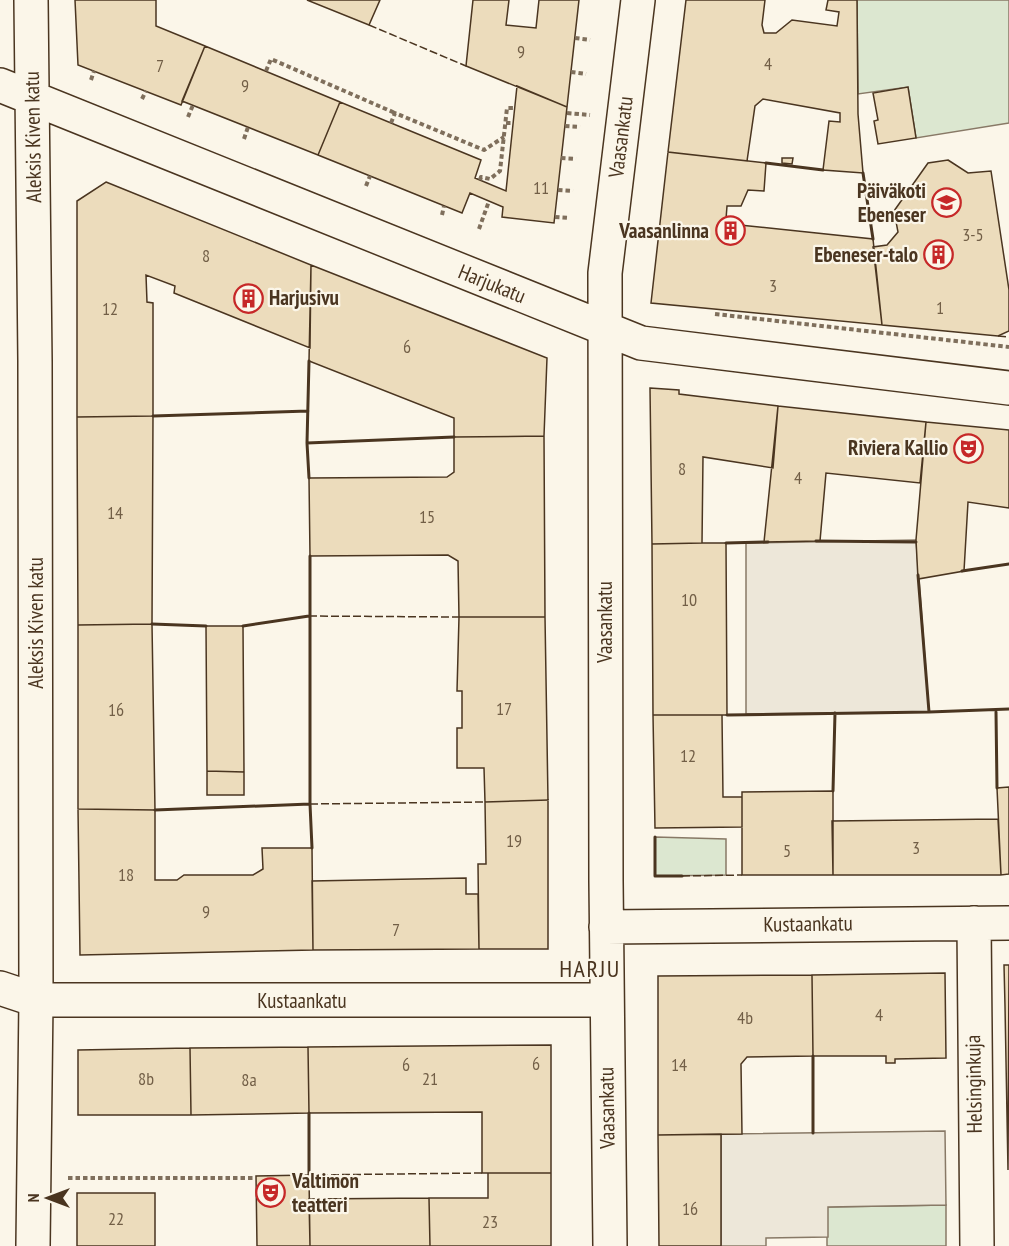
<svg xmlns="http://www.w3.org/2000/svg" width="1009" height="1246" font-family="'PT Sans Narrow',sans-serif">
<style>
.green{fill:#dce7d0;stroke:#887966;stroke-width:1.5}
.parking{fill:#ede7d9;stroke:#887966;stroke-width:1.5}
.building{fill:#ecdcbc;stroke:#4a3520;stroke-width:1.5}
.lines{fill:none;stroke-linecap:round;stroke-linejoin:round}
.minor-casing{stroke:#4a3520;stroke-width:36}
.major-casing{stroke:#4a3520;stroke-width:36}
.path{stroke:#7f6f5c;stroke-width:4;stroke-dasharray:4.5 3;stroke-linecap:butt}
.minor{stroke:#fbf6e9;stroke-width:33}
.major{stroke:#fbf6e9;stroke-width:33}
.fence{stroke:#4a3520;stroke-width:1.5;stroke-dasharray:8 3;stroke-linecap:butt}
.wall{stroke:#4a3520;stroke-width:3}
.labels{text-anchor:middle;stroke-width:4.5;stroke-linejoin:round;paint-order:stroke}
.number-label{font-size:18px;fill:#725f47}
.street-label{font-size:21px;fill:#4a3520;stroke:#fbf6e9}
.poi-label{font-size:21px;font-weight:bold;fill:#4a3520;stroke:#fbf6e9;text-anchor:end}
.quarter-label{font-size:24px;letter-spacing:1.5px;fill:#4a3520;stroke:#fbf6e9}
</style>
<rect width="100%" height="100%" fill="#fbf6e9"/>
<path class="green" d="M 857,0 L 1009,0 L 1009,123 L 916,138 L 908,87 L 858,94 Z
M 655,837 L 726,839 L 726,875 L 655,876 Z
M 946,1205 L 946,1246 L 827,1246 L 827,1207 Z"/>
<path class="parking" d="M 916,540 L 929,712 L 746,714 L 746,543 Z
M 945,1131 L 946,1205 L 828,1207 L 828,1237 L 766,1238 L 766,1246 L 721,1246 L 721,1134 Z"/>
<path class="building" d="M 75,0 L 156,0 L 156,26 L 205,46 L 181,105 L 78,65 Z
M 307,0 L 380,0 L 369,25 Z
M 307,0 L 380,0 L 369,25 Z
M 473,0 L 509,0 L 506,25 L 536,28 L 539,0 L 579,0 L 567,107 L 466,66 Z
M 686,0 L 765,0 L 762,25 L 764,33 L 776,33 L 792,20 L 837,26 L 839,12 L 826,10 L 828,0 L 857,0 L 858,114 L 863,173 L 823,170 L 829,121 L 840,122 L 840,113 L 763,99 L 755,106 L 747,161 L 668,152 Z
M 205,46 L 340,102 L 318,155 L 182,101 Z
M 517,86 L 567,107 L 554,223 L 502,217 L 503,207 L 470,193 L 462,213 L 318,155 L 340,102 L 481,160 L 475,178 L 506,191 Z
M 908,87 L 916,138 L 878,144 L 874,121 L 878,120 L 873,93 Z
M 668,152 L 766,163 L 764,191 L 748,190 L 741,206 L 727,206 L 726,219 L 730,224 L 873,239 L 882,325 L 651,303 Z
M 782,158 L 793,158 L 792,164 L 782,163 Z
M 948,160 L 968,173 L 991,171 L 1009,290 L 1009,331 L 998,336 L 882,325 L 873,247 L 887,245 L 898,232 L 894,211 L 928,163 Z
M 106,182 L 311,265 L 310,348 L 174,293 L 175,286 L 146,275 L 147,302 L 153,303 L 153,416 L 77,417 L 77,201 Z
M 311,265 L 547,358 L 544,436 L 454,437 L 454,418 L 309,361 Z
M 650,388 L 679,390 L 679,394 L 778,406 L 773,468 L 703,457 L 702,543 L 652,544 Z
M 778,406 L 926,422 L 920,483 L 826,473 L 820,541 L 764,542 Z
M 153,416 L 152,624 L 78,625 L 77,417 Z
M 926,422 L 1009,430 L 1009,508 L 968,502 L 964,571 L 918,579 L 916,540 Z
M 544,436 L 545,617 L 459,617 L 458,561 L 448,555 L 310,556 L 309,478 L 447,477 L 454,472 L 454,437 Z
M 702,543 L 726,543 L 727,715 L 653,715 L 652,544 Z
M 459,617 L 545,617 L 548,800 L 485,802 L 484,768 L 457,768 L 457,728 L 462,728 L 462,691 L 457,691 Z
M 152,624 L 155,810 L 78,809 L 78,625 Z
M 206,626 L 243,626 L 244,772 L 207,771 Z
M 653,715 L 722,715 L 723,797 L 742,797 L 742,827 L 655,828 Z
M 207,771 L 244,772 L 244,795 L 207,795 Z
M 1009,787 L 1009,874 L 1001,875 L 997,788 Z
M 833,791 L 833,875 L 742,875 L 742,792 Z
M 548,800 L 548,949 L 479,949 L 478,864 L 486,864 L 485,802 Z
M 78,809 L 155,810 L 155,880 L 177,880 L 184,875 L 253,875 L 263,869 L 262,848 L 312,848 L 313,950 L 80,955 Z
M 998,819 L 1001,875 L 833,875 L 832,821 Z
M 466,878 L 466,894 L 478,894 L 479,949 L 313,950 L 312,881 Z
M 1004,965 L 1009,965 L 1008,1170 L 1005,1006 Z
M 945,973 L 946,1058 L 895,1059 L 895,1063 L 886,1063 L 886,1056 L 813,1056 L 812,975 Z
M 812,975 L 813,1056 L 747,1057 L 741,1064 L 742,1134 L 658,1135 L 658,976 Z
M 551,1045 L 551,1173 L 482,1173 L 482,1112 L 309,1113 L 308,1047 Z
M 308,1047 L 309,1113 L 191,1115 L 190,1048 Z
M 190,1048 L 191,1115 L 78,1115 L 78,1050 Z
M 721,1134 L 721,1246 L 659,1246 L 658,1135 Z
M 488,1173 L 551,1173 L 551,1246 L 430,1246 L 429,1198 L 488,1198 Z
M 309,1175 L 310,1246 L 257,1246 L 256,1176 Z
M 77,1193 L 155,1193 L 155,1246 L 77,1246 Z
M 429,1198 L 430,1246 L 310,1246 L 309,1199 Z"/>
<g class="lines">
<defs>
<path id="minor" d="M 31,0 L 35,361 L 36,1000 L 606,1000
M 0,85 L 641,343 L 1009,388
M 974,923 L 977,1246
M 606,927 L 1009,923
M 610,1246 L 606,881 L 605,273 L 638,0"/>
<path id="major" d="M 0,988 L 36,1000 L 33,1246"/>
</defs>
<use href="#minor" class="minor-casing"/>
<use href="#major" class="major-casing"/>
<path class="path" d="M 575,38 L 590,40
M 266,71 L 271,59 L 395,113
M 571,72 L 586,74
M 91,80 L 94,71
M 142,99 L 146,91
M 567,113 L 590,115
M 188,117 L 193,105
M 391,123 L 395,113 L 484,150 L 504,137
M 506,123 L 513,123
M 565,126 L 580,127
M 244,139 L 248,127
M 561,158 L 576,159
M 480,180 L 481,177 L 490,179 L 500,171 L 507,108 L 514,108
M 366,186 L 370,176
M 558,190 L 573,191
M 442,215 L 444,206
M 555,217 L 569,218
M 479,229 L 489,201
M 715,314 L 1009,347
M 68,1178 L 253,1178"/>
<use href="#minor" class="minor"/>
<use href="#major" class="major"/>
<path class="fence" d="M 369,25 L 466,66
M 998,336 L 1009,337
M 309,616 L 459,617
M 310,804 L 485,802
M 682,876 L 742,875
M 309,1175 L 482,1173"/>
<path class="wall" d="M 766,163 L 823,170
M 863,173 L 873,239
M 153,416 L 308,411
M 307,443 L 309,361
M 309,478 L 307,443 L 454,437
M 816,541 L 916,542
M 726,543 L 768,542
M 310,556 L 310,804
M 962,571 L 1009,564
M 152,624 L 206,626
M 243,626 L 309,616
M 929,712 L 1009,709
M 996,712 L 997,788
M 727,715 L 929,712 L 918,575
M 833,791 L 835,713
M 155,810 L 310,804 L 312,848
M 655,837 L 655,876 L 682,876
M 813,1056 L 813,1133
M 309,1113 L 309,1175"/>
</g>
<defs>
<symbol id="school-ring" viewBox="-11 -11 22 22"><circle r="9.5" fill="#fbf6e9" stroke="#c62828" stroke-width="1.5"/><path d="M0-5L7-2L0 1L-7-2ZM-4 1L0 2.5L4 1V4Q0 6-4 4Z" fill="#c62828"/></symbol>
<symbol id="building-ring" viewBox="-11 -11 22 22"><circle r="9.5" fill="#fbf6e9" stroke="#c62828" stroke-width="1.5"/><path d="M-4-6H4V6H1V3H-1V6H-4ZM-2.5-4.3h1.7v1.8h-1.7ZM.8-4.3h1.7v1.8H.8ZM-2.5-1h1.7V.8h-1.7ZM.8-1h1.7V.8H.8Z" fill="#c62828"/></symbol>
<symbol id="theatre-ring" viewBox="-11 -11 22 22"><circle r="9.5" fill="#fbf6e9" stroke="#c62828" stroke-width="1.5"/><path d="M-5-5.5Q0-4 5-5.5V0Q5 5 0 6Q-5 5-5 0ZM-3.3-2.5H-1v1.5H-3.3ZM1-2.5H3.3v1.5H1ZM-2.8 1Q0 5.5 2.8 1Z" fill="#c62828"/></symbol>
</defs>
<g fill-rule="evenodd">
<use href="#school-ring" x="930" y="186" width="33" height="33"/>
<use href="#building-ring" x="714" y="214" width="33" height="33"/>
<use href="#building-ring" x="922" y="238" width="33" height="33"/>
<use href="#building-ring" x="232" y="282" width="33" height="33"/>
<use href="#theatre-ring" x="952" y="432" width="33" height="33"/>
<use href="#theatre-ring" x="254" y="1176" width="33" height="33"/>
</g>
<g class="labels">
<g class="number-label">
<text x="521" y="58">9</text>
<text x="768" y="70">4</text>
<text x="160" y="72">7</text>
<text x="245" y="92">9</text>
<text x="541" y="194">11</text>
<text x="973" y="241">3-5</text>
<text x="206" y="262">8</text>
<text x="773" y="292">3</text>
<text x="940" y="314">1</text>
<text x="110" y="315">12</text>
<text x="407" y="353">6</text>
<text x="682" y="475">8</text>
<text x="798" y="484">4</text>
<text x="115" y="519">14</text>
<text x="427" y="523">15</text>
<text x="689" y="606">10</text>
<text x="504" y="715">17</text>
<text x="116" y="716">16</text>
<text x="688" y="762">12</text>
<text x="514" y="847">19</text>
<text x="916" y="854">3</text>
<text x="787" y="857">5</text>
<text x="126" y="881">18</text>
<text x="206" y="918">9</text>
<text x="396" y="936">7</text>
<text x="879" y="1021">4</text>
<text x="745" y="1024">4b</text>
<text x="536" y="1070">6</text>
<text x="406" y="1071">6</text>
<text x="679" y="1071">14</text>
<text x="146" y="1085">8b</text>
<text x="430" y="1085">21</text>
<text x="249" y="1086">8a</text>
<text x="690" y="1215">16</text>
<text x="116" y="1225">22</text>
<text x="490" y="1228">23</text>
</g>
<g class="street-label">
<text transform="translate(33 137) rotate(-91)" y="7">Aleksis Kiven katu</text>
<text transform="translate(621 137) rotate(-83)" y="7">Vaasankatu</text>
<text transform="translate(492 284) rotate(22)" y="7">Harjukatu</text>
<text transform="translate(605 622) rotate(-90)" y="7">Vaasankatu</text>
<text transform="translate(36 623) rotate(-90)" y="7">Aleksis Kiven katu</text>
<text transform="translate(808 924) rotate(-1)" y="7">Kustaankatu</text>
<text x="302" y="1008">Kustaankatu</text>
<text transform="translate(974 1084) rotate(-91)" y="7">Helsinginkuja</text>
<text transform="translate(607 1108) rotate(-91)" y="7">Vaasankatu</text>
</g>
<g class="poi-label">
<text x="926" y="198">Päiväkoti<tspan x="926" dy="24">Ebeneser</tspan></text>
<text x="709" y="238">Vaasanlinna</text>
<text x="918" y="262">Ebeneser-talo</text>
<text x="269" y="305" text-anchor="start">Harjusivu</text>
<text x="948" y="455">Riviera Kallio</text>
<text x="292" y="1188" text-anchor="start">Valtimon<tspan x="292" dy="24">teatteri</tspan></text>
</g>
<g class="quarter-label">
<text x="590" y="977">HARJU</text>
</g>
</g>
<g transform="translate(48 1198) rotate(270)" stroke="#fbf6e9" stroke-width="4.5" paint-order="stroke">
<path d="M0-4.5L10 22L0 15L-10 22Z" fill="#4a3520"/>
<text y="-9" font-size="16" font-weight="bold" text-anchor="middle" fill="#4a3520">N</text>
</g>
</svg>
